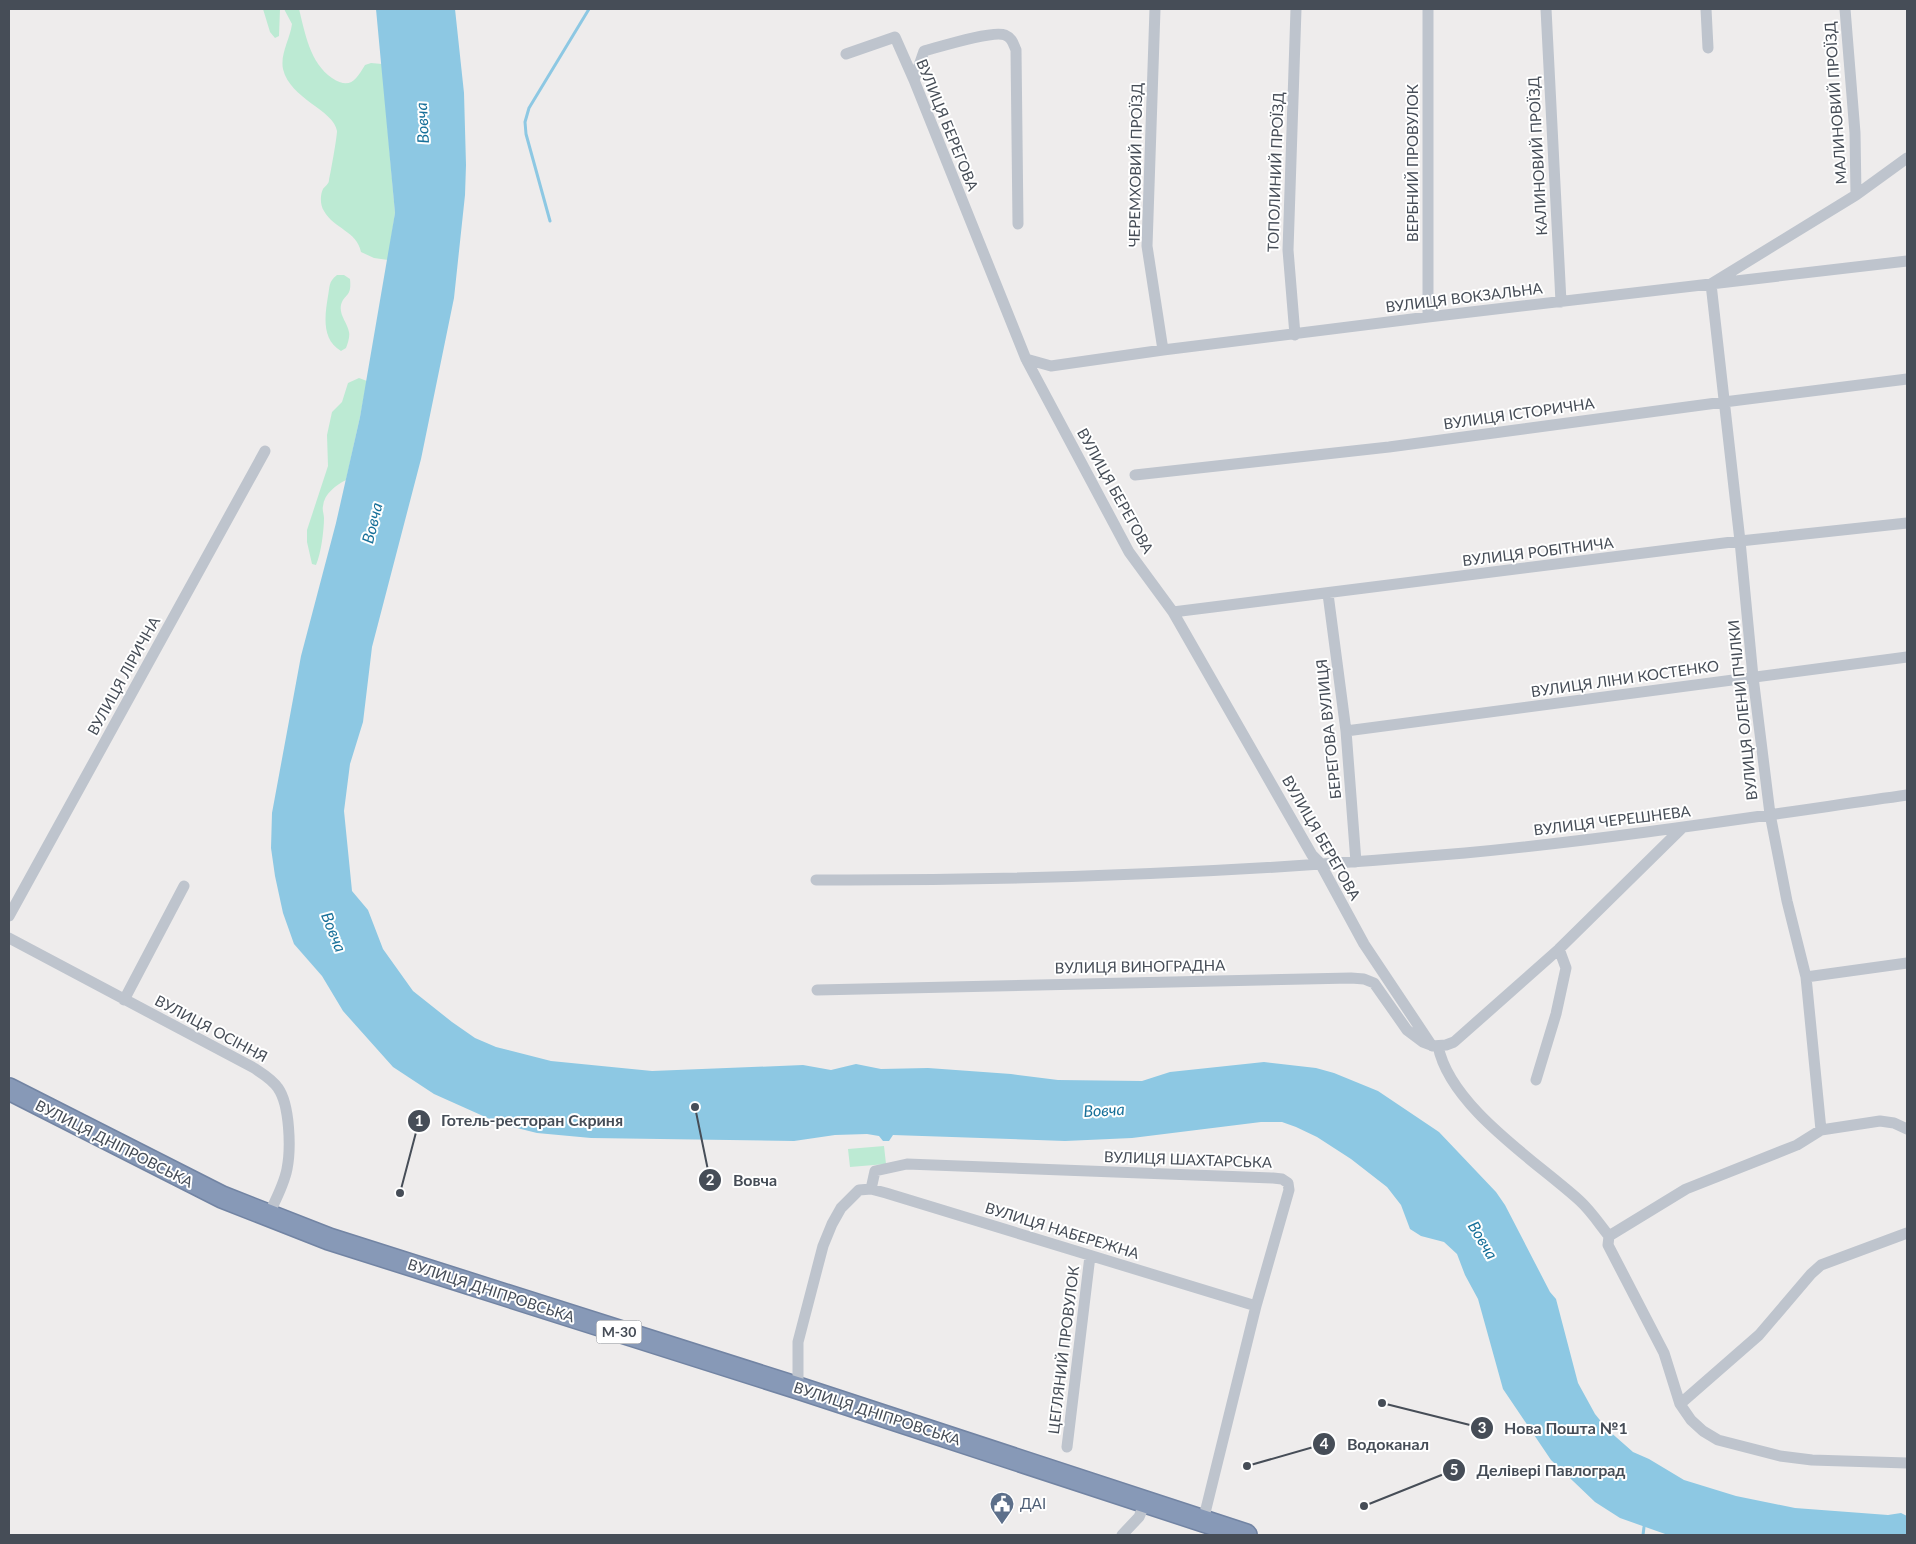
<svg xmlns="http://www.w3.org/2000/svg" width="1916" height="1544" font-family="Lato,sans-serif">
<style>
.green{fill:#bcead3}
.water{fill:#8dc8e3}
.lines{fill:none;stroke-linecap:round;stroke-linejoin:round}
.stream{stroke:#8dc8e3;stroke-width:3}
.highway-casing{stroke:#7284a3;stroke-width:24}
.street{stroke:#bec4cd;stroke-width:11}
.highway{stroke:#8799b7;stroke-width:21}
.labels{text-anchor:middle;stroke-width:4;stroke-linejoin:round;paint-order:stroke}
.shield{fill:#fff;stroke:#7e8289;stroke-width:1}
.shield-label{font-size:14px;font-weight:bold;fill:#464d57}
.street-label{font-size:15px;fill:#464d57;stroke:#fff}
.service-label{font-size:15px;fill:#4e5e75;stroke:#fff;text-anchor:start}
.water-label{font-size:16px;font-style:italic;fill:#177099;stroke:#fff}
.leader{fill:none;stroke:#464d57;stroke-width:2}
.callout-dot{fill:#464d57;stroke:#fff;stroke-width:2}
.mark-label{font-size:15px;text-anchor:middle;font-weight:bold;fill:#fff}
.callout-label{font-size:16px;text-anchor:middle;font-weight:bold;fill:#464d57;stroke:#fff;stroke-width:4;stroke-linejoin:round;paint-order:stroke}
</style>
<rect width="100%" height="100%" fill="#eeecec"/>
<path class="green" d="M 263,9 L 280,9 L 279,36 L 275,38 L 270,32 Z
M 284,9 L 299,9 C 305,33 310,63 332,78 C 350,90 356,80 365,65 L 371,63 L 382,64 L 395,213 L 388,260 L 374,258 L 361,252 C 357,231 334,229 324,211 C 320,205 320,195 323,189 C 325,186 329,184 329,180 C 331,171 337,137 337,131 C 334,110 290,99 283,69 C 280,54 290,39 292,24 Z
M 337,275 L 344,275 L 350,279 C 352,298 344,293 341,305 C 339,315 347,322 349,332 C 350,336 348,343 346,348 L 341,351 C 321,339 325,315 328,296 C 330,287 328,282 337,275 Z
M 359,378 L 367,381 L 360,417 L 346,480 C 336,485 324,494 323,506 C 322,510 324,514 324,518 C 324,530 321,554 316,565 L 312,564 L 307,542 L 307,530 L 328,466 L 327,435 L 332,412 L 342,402 L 348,383 Z
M 884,1146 L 886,1164 L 850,1167 L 848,1149 Z"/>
<path class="water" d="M 376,9 L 455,9 L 464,93 L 466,165 L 465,195 L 454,298 L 421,459 L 372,647 L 363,722 L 350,764 L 344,811 L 352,891 L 368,910 L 383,949 L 413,991 L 452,1022 L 475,1038 L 496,1047 L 551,1061 L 652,1071 L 803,1065 L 831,1070 L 856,1064 L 881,1069 L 928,1068 L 1011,1074 L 1058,1080 L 1142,1081 L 1170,1072 L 1264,1062 L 1316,1068 L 1334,1073 L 1378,1091 L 1439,1132 L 1496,1192 L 1505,1205 L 1550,1292 L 1556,1299 L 1578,1383 L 1595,1414 L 1608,1430 L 1633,1452 L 1649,1459 L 1684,1480 L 1736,1496 L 1795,1508 L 1888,1515 L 1901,1513 L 1907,1516 L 1907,1535 L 1668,1535 L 1620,1518 L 1595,1502 L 1551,1460 L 1503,1389 L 1478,1299 L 1465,1275 L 1457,1254 L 1444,1242 L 1421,1236 L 1410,1229 L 1401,1205 L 1387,1187 L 1351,1159 L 1317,1137 L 1296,1127 L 1282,1122 L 1261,1122 L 1132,1138 L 1065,1141 L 893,1135 L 889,1141 L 883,1141 L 879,1136 L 867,1134 L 835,1135 L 794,1141 L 591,1138 L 537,1133 L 501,1124 L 434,1094 L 393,1067 L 343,1011 L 322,976 L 294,944 L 283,913 L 275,876 L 271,848 L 272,813 L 301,656 L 336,523 L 360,417 L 395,213 Z"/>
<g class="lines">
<path class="stream" d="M 550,221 L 526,134 L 525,122 L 529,108 L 589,9
M 1643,1535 L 1644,1527"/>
<defs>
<path id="highway" d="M 9,1089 L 222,1197 L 329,1239 L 798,1388 L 1246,1535"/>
</defs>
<use href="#highway" class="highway-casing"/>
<path class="street" d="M 1155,9 L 1147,246 L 1163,350
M 1428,9 L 1428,317
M 1546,9 L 1561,302
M 1706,9 L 1708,48
M 1845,9 L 1855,133 L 1856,195
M 846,54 L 895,37 L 914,80 L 1026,359 L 1129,552 L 1173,612 L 1312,855 L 1320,863 L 1364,944 L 1432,1046 L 1446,1045 L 1454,1042 L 1559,949 L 1682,828
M 914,80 L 924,51 C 939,47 993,30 1005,35 C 1012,38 1013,43 1016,50 L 1018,224
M 1295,335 L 1288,250 L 1296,9
M 1026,359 L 1051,366 L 1163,350 L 1428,317 L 1907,261
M 1135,475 L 1389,447 L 1724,402 L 1907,379
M 1328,594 L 1346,731 L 1356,862
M 1173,612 L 1740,541 L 1907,523
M 1346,731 L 1907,657
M 816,880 C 1033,881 1249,872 1465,853 C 1613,839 1760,816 1907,795
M 9,916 L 265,451
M 9,938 L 254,1068 C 263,1074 272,1079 278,1088 C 290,1105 291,1149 287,1169 C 284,1185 275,1201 268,1216
M 1806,977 L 1907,963
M 817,990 L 1351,978 L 1364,979 L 1374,983 L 1407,1030 L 1423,1042 L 1431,1045
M 124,1000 L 184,886
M 1438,1046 C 1450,1107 1536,1161 1580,1201 C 1591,1211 1600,1225 1609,1236
M 1536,1080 L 1556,1014 L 1566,968 L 1559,949
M 1821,1130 L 1806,977 L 1787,901 L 1770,814 L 1753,677 L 1740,541 L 1711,284 L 1856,195 L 1907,158
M 871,1189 L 875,1171 L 907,1164 L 1273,1178 L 1282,1179 L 1288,1183 L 1289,1190 L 1256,1306 L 1203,1521
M 1609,1236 L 1608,1245 L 1664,1353 L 1680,1404 L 1691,1420 L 1703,1431 L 1718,1440 L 1780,1456 L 1812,1460 L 1907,1463
M 1609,1236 L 1686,1189 L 1797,1145 L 1821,1130 L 1880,1121 L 1894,1123 L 1907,1129
M 798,1388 L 798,1342 L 823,1246 L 832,1224 L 841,1208 L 859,1190 L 871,1189 L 886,1193 L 1256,1306
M 1680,1404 L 1759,1335 L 1811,1274 L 1821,1265 L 1907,1233
M 1067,1447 L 1090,1256
M 1122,1535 L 1139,1517 L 1145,1503"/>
<use href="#highway" class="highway"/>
</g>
<defs>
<symbol id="civic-pin" viewBox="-11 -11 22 30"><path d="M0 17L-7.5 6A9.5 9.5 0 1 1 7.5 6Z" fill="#5c6f8a" stroke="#fff"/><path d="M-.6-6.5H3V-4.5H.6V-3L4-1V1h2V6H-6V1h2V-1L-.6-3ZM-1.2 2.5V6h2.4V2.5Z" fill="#fff"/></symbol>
</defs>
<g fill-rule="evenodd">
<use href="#civic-pin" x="988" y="1490" width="28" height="38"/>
</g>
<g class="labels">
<rect class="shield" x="596.5" y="1320.5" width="45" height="23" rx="4"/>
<g class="shield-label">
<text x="619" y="1337">М-30</text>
</g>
<g class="street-label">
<text transform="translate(1836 103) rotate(-94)" y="5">МАЛИНОВИЙ ПРОЇЗД</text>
<text transform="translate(947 125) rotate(68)" y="5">ВУЛИЦЯ БЕРЕГОВА</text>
<text transform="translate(1538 156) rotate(-93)" y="5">КАЛИНОВИЙ ПРОЇЗД</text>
<text transform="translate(1413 163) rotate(-90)" y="5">ВЕРБНИЙ ПРОВУЛОК</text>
<text transform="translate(1136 165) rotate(-89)" y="5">ЧЕРЕМХОВИЙ ПРОЇЗД</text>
<text transform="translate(1276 172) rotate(-88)" y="5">ТОПОЛИНИЙ ПРОЇЗД</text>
<text transform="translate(1464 298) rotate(-7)" y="5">ВУЛИЦЯ ВОКЗАЛЬНА</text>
<text transform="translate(1519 414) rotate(-8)" y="5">ВУЛИЦЯ ІСТОРИЧНА</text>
<text transform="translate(1115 491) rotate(61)" y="5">ВУЛИЦЯ БЕРЕГОВА</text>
<text transform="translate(1538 552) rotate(-7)" y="5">ВУЛИЦЯ РОБІТНИЧА</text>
<text transform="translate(124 676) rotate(-61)" y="5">ВУЛИЦЯ ЛІРИЧНА</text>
<text transform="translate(1625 679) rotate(-8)" y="5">ВУЛИЦЯ ЛІНИ КОСТЕНКО</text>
<text transform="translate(1743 710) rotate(-96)" y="5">ВУЛИЦЯ ОЛЕНИ ПЧІЛКИ</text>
<text transform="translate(1329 729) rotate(-96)" y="5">БЕРЕГОВА ВУЛИЦЯ</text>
<text transform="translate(1612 821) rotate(-7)" y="5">ВУЛИЦЯ ЧЕРЕШНЕВА</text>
<text transform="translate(1321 838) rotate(60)" y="5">ВУЛИЦЯ БЕРЕГОВА</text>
<text transform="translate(1140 967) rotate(-1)" y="5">ВУЛИЦЯ ВИНОГРАДНА</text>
<text transform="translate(211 1029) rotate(28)" y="5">ВУЛИЦЯ ОСІННЯ</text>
<text transform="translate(114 1144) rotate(27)" y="5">ВУЛИЦЯ ДНІПРОВСЬКА</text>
<text transform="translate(1188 1160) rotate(2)" y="5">ВУЛИЦЯ ШАХТАРСЬКА</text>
<text transform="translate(1062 1231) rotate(17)" y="5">ВУЛИЦЯ НАБЕРЕЖНА</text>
<text transform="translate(491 1291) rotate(18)" y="5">ВУЛИЦЯ ДНІПРОВСЬКА</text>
<text transform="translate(1064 1350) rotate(-83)" y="5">ЦЕГЛЯНИЙ ПРОВУЛОК</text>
<text transform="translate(877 1414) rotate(18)" y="5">ВУЛИЦЯ ДНІПРОВСЬКА</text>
</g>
<g class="service-label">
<text x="1020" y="1509">ДАІ</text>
</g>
<g class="water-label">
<text transform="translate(422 123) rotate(-93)" y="6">Вовча</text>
<text transform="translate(372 523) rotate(-76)" y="6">Вовча</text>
<text transform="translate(334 932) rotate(68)" y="6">Вовча</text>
<text transform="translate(1104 1110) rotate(-3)" y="6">Вовча</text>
<text transform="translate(1483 1240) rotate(59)" y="6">Вовча</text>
</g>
</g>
<path class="leader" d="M400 1193L419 1121M695 1107L710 1180M1382 1403L1482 1428M1247 1466L1324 1444M1364 1506L1454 1470"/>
<g class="callout-dot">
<circle cx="400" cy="1193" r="5"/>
<circle cx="695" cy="1107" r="5"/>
<circle cx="1382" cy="1403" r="5"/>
<circle cx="1247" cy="1466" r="5"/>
<circle cx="1364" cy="1506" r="5"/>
<circle cx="419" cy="1121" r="12"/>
<circle cx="710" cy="1180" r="12"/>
<circle cx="1482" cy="1428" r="12"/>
<circle cx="1324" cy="1444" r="12"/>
<circle cx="1454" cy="1470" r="12"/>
</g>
<g class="mark-label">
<text x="419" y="1126">1</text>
<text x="710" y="1185">2</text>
<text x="1482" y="1433">3</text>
<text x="1324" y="1449">4</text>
<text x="1454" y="1475">5</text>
</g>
<g class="callout-label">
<text x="532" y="1126">Готель-ресторан Скриня</text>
<text x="755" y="1186">Вовча</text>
<text x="1566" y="1434">Нова Пошта №1</text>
<text x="1388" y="1450">Водоканал</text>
<text x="1551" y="1476">Делівері Павлоград</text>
</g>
<rect width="1916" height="1544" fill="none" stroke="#464d57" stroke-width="20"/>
</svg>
